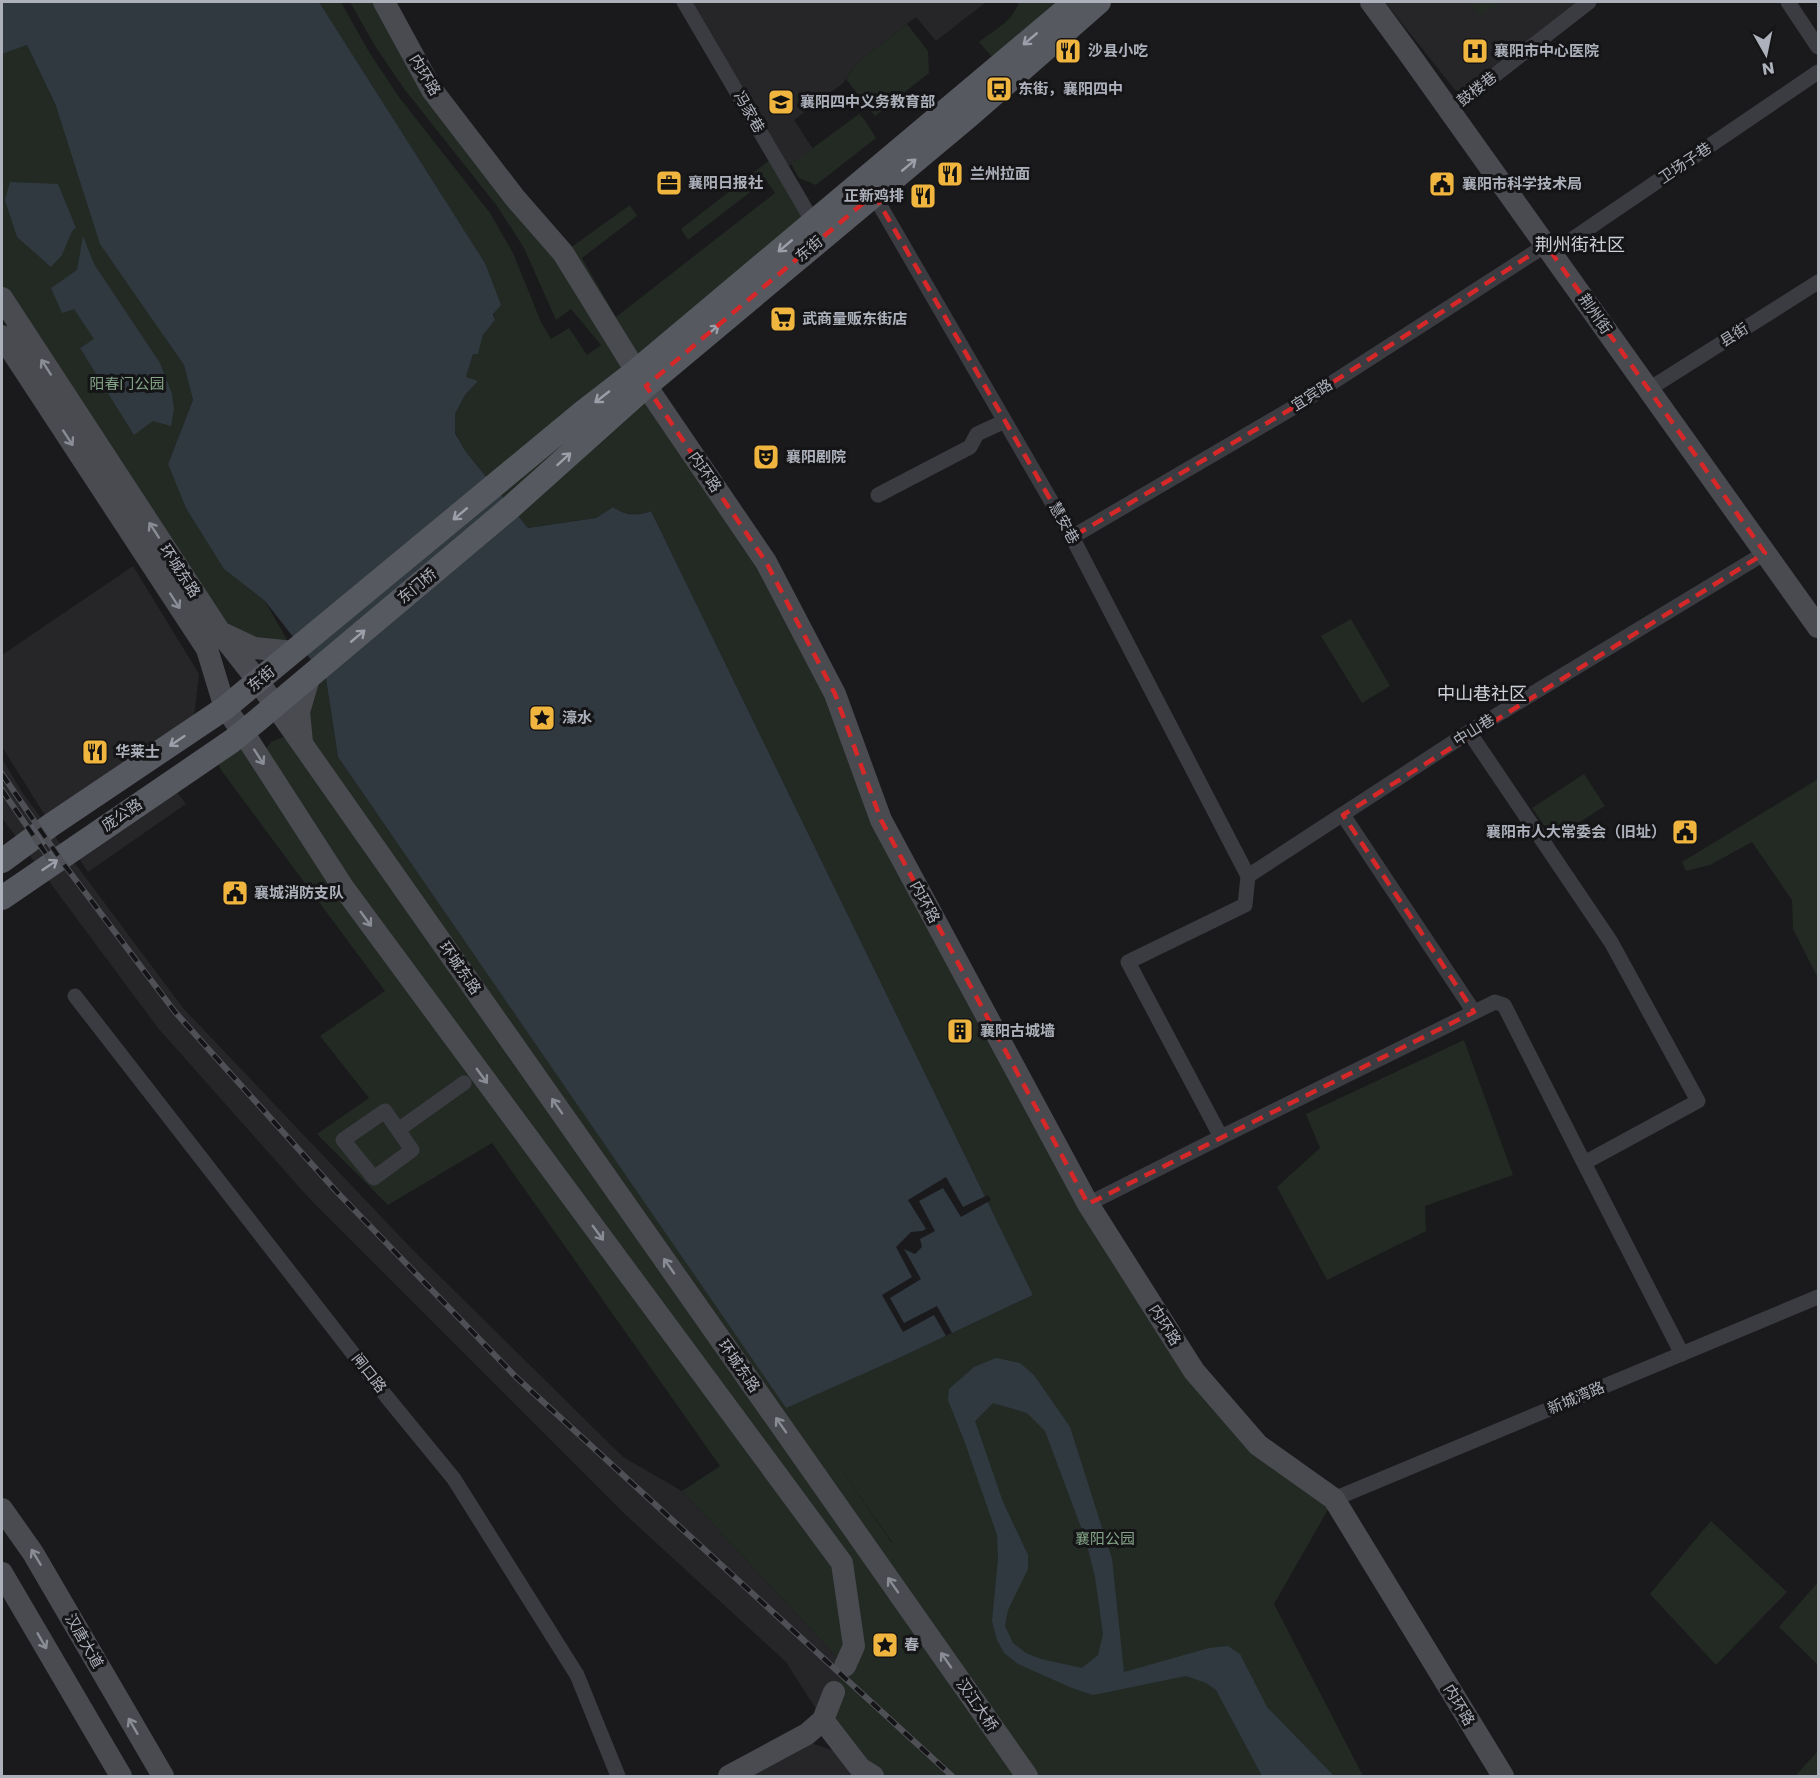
<svg xmlns="http://www.w3.org/2000/svg" width="1820" height="1778" font-family="Poppins,'Noto Sans SC',sans-serif">
<style>
.built{fill:#262629}
.green{fill:#222a23;fill-rule:evenodd}
.water{fill:#303940;fill-rule:evenodd}
.pier{fill:#1a1a1c}
.lines{fill:none;stroke-linecap:round;stroke-linejoin:round}
.street{stroke:#3b3c41;stroke-width:15}
.secondary{stroke:#494b51;stroke-width:22}
.primary{stroke:#575960;stroke-width:24}
.rail-casing{stroke:#4e5056;stroke-width:6}
.rail{stroke:#151517;stroke-width:4;stroke-dasharray:11;stroke-linecap:butt}
.oneway{stroke:#9c9fa9}
.oneway2{stroke:#8a8d96}
.marked{fill:none;stroke:#d62828;stroke-width:4.5;stroke-dasharray:12 8;stroke-linejoin:round}
.labels{text-anchor:middle;stroke-width:6;stroke-linejoin:round;paint-order:stroke}
.poi-label{font-size:15px;font-weight:bold;fill:#adb1bb;stroke:#151517;text-anchor:start}
.street-label{font-size:15px;fill:#adb1bb;stroke:#151517}
.park-label{font-size:15px;fill:#84a587;stroke:#151517}
.quarter-label{font-size:18px;fill:#cdd0d7;stroke:#151517}
</style>
<rect width="100%" height="100%" fill="#1a1a1c"/>
<path class="built" d="M 688,2 L 986,2 L 936,41 L 916,17 L 857,63 L 843,83 L 794,120 L 813,149 L 783,170 Z
M 1385,2 L 1589,2 L 1463,100 Z
M 133,566 L 199,674 L 194,717 L 51,825 L 2,747 L 2,655 Z
M 2,759 L 24,795 L 183,1008 L 410,1247 L 623,1457 L 682,1491 L 845,1666 L 823,1720 L 786,1662 L 628,1517 L 308,1197 L 158,1028 L 2,818 Z
M 173,787 L 186,804 L 88,872 L 76,854 Z
M 811,1743 L 837,1752 L 869,1776 L 729,1776 Z"/>
<path class="green" d="M 319,2 L 341,2 L 369,52 L 399,97 L 490,213 L 513,253 L 541,322 L 551,339 L 569,328 L 587,355 L 601,345 L 571,309 L 556,320 L 524,248 L 497,206 L 405,90 L 375,46 L 350,2 L 384,2 L 432,90 L 563,253 L 630,205 L 637,216 L 582,258 L 616,317 L 775,193 L 766,180 L 688,240 L 681,229 L 775,156 L 813,222 L 636,370 L 766,562 L 881,820 L 1088,1204 L 1258,1445 L 1334,1499 L 1274,1604 L 1363,1776 L 873,1776 L 823,1720 L 845,1666 L 682,1491 L 720,1466 L 492,1143 L 388,1205 L 317,1134 L 369,1098 L 320,1036 L 385,991 L 221,770 L 214,753 L 232,741 L 266,749 L 271,742 L 283,737 L 302,744 L 317,670 L 326,680 L 338,757 L 786,1407 L 899,1358 L 1033,1295 L 651,511 C 637,515 625,516 613,507 L 596,518 L 528,528 L 466,452 L 455,432 L 455,414 L 465,395 L 477,381 L 466,377 L 473,354 L 478,354 L 483,335 L 495,320 L 485,263 ZM 827,1449 L 892,1542 L 892,1543 Z
M 1019,2 L 1073,2 L 999,65 L 979,42 C 995,30 1013,21 1019,2 Z
M 1469,2 L 1501,2 L 1479,16 Z
M 907,24 L 928,51 L 929,73 L 875,116 L 846,79 L 857,63 Z
M 27,45 L 166,339 L 184,365 L 193,400 L 168,464 L 224,569 L 265,601 L 294,652 L 220,632 L 2,298 L 2,54 Z
M 859,114 L 864,119 L 876,138 L 816,185 L 799,178 L 791,164 Z
M 1351,619 L 1390,686 L 1362,703 L 1321,636 Z
M 1584,774 L 1605,806 L 1553,839 L 1532,808 Z
M 1818,779 L 1818,978 L 1793,929 L 1792,900 L 1752,842 L 1710,865 L 1686,871 L 1682,862 Z
M 1464,1040 L 1513,1175 L 1425,1206 L 1426,1231 L 1327,1280 L 1277,1187 L 1320,1148 L 1306,1114 Z
M 1711,1521 L 1787,1592 L 1716,1665 L 1650,1594 Z
M 1818,1582 L 1818,1665 L 1779,1627 Z
M 1818,1751 L 1818,1776 L 1795,1776 Z"/>
<path class="water" d="M 2,2 L 319,2 L 485,263 L 501,305 L 493,314 L 495,320 L 483,335 L 478,354 L 473,354 L 466,377 L 478,381 L 465,395 L 455,414 L 455,433 L 466,452 L 528,528 L 596,518 L 613,507 C 625,516 637,516 651,511 L 1033,1295 L 899,1358 L 786,1408 L 338,757 L 326,679 L 265,601 L 224,569 L 186,508 L 168,464 L 193,400 L 184,365 L 100,244 L 56,106 L 27,45 L 2,54 Z
M 10,182 L 58,184 L 76,228 L 72,231 L 62,255 L 51,267 L 17,237 L 5,200 Z
M 83,236 L 94,264 L 160,363 L 172,394 L 174,409 L 171,426 L 153,421 L 134,435 L 80,348 L 94,339 L 74,309 L 62,313 L 51,288 L 77,270 Z
M 996,1358 L 1020,1363 L 1034,1375 L 1070,1427 L 1112,1559 L 1124,1672 L 1209,1648 L 1228,1646 L 1240,1654 L 1267,1707 L 1334,1776 L 1262,1776 L 1216,1690 L 1206,1683 L 1186,1676 L 1093,1695 L 1072,1688 L 1018,1664 L 1004,1653 L 997,1640 L 992,1621 L 998,1559 L 997,1535 L 965,1443 L 948,1400 L 949,1389 L 974,1367 ZM 993,1403 L 1027,1413 L 1045,1431 L 1085,1538 L 1095,1577 L 1103,1634 L 1098,1655 L 1082,1668 L 1041,1659 L 1026,1653 L 1013,1643 L 1005,1626 L 1008,1610 L 1028,1569 L 1028,1555 L 1003,1502 L 975,1421 Z"/>
<path class="pier" d="M 946,1177 L 963,1207 L 988,1195 L 991,1200 L 961,1217 L 943,1188 L 919,1201 L 935,1231 L 920,1239 L 922,1247 L 915,1254 L 904,1249 L 921,1279 L 890,1298 L 904,1323 L 937,1306 L 952,1333 L 946,1336 L 934,1315 L 903,1332 L 882,1295 L 912,1277 L 896,1247 L 911,1232 L 922,1231 L 926,1229 L 908,1200 Z"/>
<g class="lines">
<path class="street" d="M 684,2 L 813,222
M 1788,2 L 1818,47
M 1450,110 L 1589,2
M 871,190 L 1072,537 L 1248,876
M 1552,253 L 1818,72
M 1649,389 L 1818,282
M 878,495 L 970,447 L 977,434 L 1005,421
M 1072,537 L 1296,406 L 1546,245
M 1469,732 L 1611,942 L 1698,1101 L 1584,1163 L 1682,1354
M 1343,815 L 1474,1012
M 1248,876 L 1469,732 L 1765,553
M 75,996 L 386,1396 L 454,1479 L 577,1675 L 618,1776
M 385,1111 L 412,1150 L 374,1178 L 343,1140 Z
M 398,1130 L 464,1083
M 1221,1137 L 1495,1002 L 1504,1005 L 1584,1163
M 1088,1204 L 1221,1137 L 1128,962 L 1245,905 L 1248,876
M 1334,1499 L 1818,1297"/>
<path class="secondary" d="M 384,2 L 432,90 L 515,198 L 563,253 L 636,371 L 766,562 L 835,694 L 881,820 L 1088,1204 L 1194,1371 L 1258,1445 L 1334,1499 L 1503,1776
M 1371,2 L 1407,51 L 1818,627
M 2,298 L 224,638 L 258,681 L 1027,1776
M 2,336 L 207,649 L 225,708 L 243,732 L 343,887 L 842,1563 L 854,1646 L 845,1666
M 224,634 L 254,648 L 294,652
M 302,742 L 299,712 L 309,678
M 2,1509 L 33,1553 L 163,1776
M 2,1573 L 121,1776
M 834,1692 L 823,1720 L 860,1768 L 873,1776
M 729,1776 L 807,1734 L 823,1720"/>
<path class="primary" d="M 2,861 L 51,825 L 225,708 L 583,412 L 636,371 L 1075,2
M 2,898 L 232,741 L 259,719 L 511,507 L 646,386 L 970,115 L 1099,2"/>
<defs>
<path id="rail" d="M 2,774 L 63,863 L 175,1012 L 336,1191 L 516,1377 L 952,1776
M 2,790 L 53,864"/>
</defs>
<use href="#rail" class="rail-casing"/>
<use href="#rail" class="rail"/>
</g>
<defs><path id="oneway-shaft" d="M-6 0H5M1.5-3L5.5 0L1.5 3" fill="none" stroke-width="1.6" stroke-linecap="round" stroke-linejoin="round" transform="scale(1.5)"/></defs>
<g class="oneway">
<use href="#oneway-shaft" transform="translate(1030 39) rotate(140)"/>
<use href="#oneway-shaft" transform="translate(909 165) rotate(-40)"/>
<use href="#oneway-shaft" transform="translate(785 246) rotate(140)"/>
<use href="#oneway-shaft" transform="translate(712 331) rotate(-40)"/>
<use href="#oneway-shaft" transform="translate(602 397) rotate(142)"/>
<use href="#oneway-shaft" transform="translate(564 459) rotate(-42)"/>
<use href="#oneway-shaft" transform="translate(460 514) rotate(140)"/>
<use href="#oneway-shaft" transform="translate(358 636) rotate(-40)"/>
<use href="#oneway-shaft" transform="translate(177 741) rotate(146)"/>
<use href="#oneway-shaft" transform="translate(50 865) rotate(-34)"/>
</g>
<g class="oneway2">
<use href="#oneway-shaft" transform="translate(46 367) rotate(-123)"/>
<use href="#oneway-shaft" transform="translate(68 438) rotate(57)"/>
<use href="#oneway-shaft" transform="translate(154 530) rotate(-123)"/>
<use href="#oneway-shaft" transform="translate(175 601) rotate(57)"/>
<use href="#oneway-shaft" transform="translate(259 757) rotate(57)"/>
<use href="#oneway-shaft" transform="translate(366 919) rotate(54)"/>
<use href="#oneway-shaft" transform="translate(482 1076) rotate(54)"/>
<use href="#oneway-shaft" transform="translate(557 1106) rotate(-125)"/>
<use href="#oneway-shaft" transform="translate(598 1233) rotate(54)"/>
<use href="#oneway-shaft" transform="translate(669 1266) rotate(-125)"/>
<use href="#oneway-shaft" transform="translate(781 1425) rotate(-125)"/>
<use href="#oneway-shaft" transform="translate(36 1557) rotate(-121)"/>
<use href="#oneway-shaft" transform="translate(893 1585) rotate(-125)"/>
<use href="#oneway-shaft" transform="translate(42 1641) rotate(60)"/>
<use href="#oneway-shaft" transform="translate(946 1660) rotate(-125)"/>
<use href="#oneway-shaft" transform="translate(133 1726) rotate(-120)"/>
</g>
<path class="marked" d="M 874,194 L 1072,537 L 1296,406 L 1546,245 L 1765,553 L 1343,815 L 1474,1012 L 1088,1204 L 881,820 L 835,694 L 766,562 L 646,386 Z"/>
<defs>
<symbol id="restaurant-square" viewBox="-11 -11 22 22"><rect x="-9" y="-9" width="18" height="18" rx="4" fill="#efb53f" stroke="#151517"/><path d="M-5-6h1v4h1v-4h1v4h1v-4h1v5L-1.5 .5V6h-2V.5L-5-1ZM5-6V6H3V1.5H1.5Q1.5-4 5-6Z" fill="#111"/></symbol>
<symbol id="hospital-square" viewBox="-11 -11 22 22"><rect x="-9" y="-9" width="18" height="18" rx="4" fill="#efb53f" stroke="#151517"/><path d="M-5-5h3v3.5h4V-5h3V5h-3V1.5h-4V5h-3Z" fill="#111"/></symbol>
<symbol id="bus-square" viewBox="-11 -11 22 22"><rect x="-9" y="-9" width="18" height="18" rx="4" fill="#efb53f" stroke="#151517"/><path d="M-5-6H5V4H4V6H2V4H-2V6H-4V4H-5ZM-3.5-4V0h7V-4ZM-3.5 1.2v1.5H-2V1.2ZM2 1.2v1.5H3.5V1.2Z" fill="#111"/></symbol>
<symbol id="school-square" viewBox="-11 -11 22 22"><rect x="-9" y="-9" width="18" height="18" rx="4" fill="#efb53f" stroke="#151517"/><path d="M0-5L7-2L0 1L-7-2ZM-4 1L0 2.5L4 1V4Q0 6-4 4Z" fill="#111"/></symbol>
<symbol id="office-square" viewBox="-11 -11 22 22"><rect x="-9" y="-9" width="18" height="18" rx="4" fill="#efb53f" stroke="#151517"/><path d="M-6-3h4V-5.5h4V-3h4V5H-6ZM-1-4.5V-3h2v-1.5ZM-6 0V1H6V0Z" fill="#111"/></symbol>
<symbol id="civic-square" viewBox="-11 -11 22 22"><rect x="-9" y="-9" width="18" height="18" rx="4" fill="#efb53f" stroke="#151517"/><path d="M-.6-6.5H3V-4.5H.6V-3L4-1V1h2V6H-6V1h2V-1L-.6-3ZM-1.2 2.5V6h2.4V2.5Z" fill="#111"/></symbol>
<symbol id="supermarket-square" viewBox="-11 -11 22 22"><rect x="-9" y="-9" width="18" height="18" rx="4" fill="#efb53f" stroke="#151517"/><path d="M-6-5.5h2.5l.6 2H6L4.5 2H-2.5L-4.4-4H-6ZM-1.5 3.2a1.3 1.3 0 1 0 .1 0ZM3 3.2a1.3 1.3 0 1 0 .1 0Z" fill="#111"/></symbol>
<symbol id="theatre-square" viewBox="-11 -11 22 22"><rect x="-9" y="-9" width="18" height="18" rx="4" fill="#efb53f" stroke="#151517"/><path d="M-5-5.5Q0-4 5-5.5V0Q5 5 0 6Q-5 5-5 0ZM-3.3-2.5H-1v1.5H-3.3ZM1-2.5H3.3v1.5H1ZM-2.8 1Q0 5.5 2.8 1Z" fill="#111"/></symbol>
<symbol id="sight-square" viewBox="-11 -11 22 22"><rect x="-9" y="-9" width="18" height="18" rx="4" fill="#efb53f" stroke="#151517"/><path d="M0-6L1.8-2.2L6-1.7L2.9 1.2L3.7 5.4L0 3.3L-3.7 5.4L-2.9 1.2L-6-1.7L-1.8-2.2Z" fill="#111"/></symbol>
<symbol id="building-square" viewBox="-11 -11 22 22"><rect x="-9" y="-9" width="18" height="18" rx="4" fill="#efb53f" stroke="#151517"/><path d="M-4-6H4V6H1V3H-1V6H-4ZM-2.5-4.3h1.7v1.8h-1.7ZM.8-4.3h1.7v1.8H.8ZM-2.5-1h1.7V.8h-1.7ZM.8-1h1.7V.8H.8Z" fill="#111"/></symbol>
</defs>
<g fill-rule="evenodd">
<use href="#restaurant-square" x="1053" y="36" width="30" height="30"/>
<use href="#hospital-square" x="1460" y="36" width="30" height="30"/>
<use href="#bus-square" x="984" y="74" width="30" height="30"/>
<use href="#school-square" x="766" y="87" width="30" height="30"/>
<use href="#restaurant-square" x="935" y="159" width="30" height="30"/>
<use href="#office-square" x="654" y="168" width="30" height="30"/>
<use href="#civic-square" x="1427" y="169" width="30" height="30"/>
<use href="#restaurant-square" x="908" y="181" width="30" height="30"/>
<use href="#supermarket-square" x="768" y="304" width="30" height="30"/>
<use href="#theatre-square" x="751" y="442" width="30" height="30"/>
<use href="#sight-square" x="527" y="703" width="30" height="30"/>
<use href="#restaurant-square" x="80" y="737" width="30" height="30"/>
<use href="#civic-square" x="1670" y="817" width="30" height="30"/>
<use href="#civic-square" x="220" y="878" width="30" height="30"/>
<use href="#building-square" x="945" y="1016" width="30" height="30"/>
<use href="#sight-square" x="870" y="1630" width="30" height="30"/>
</g>
<g class="labels">
<g class="poi-label">
<text x="1088" y="56">沙县小吃</text>
<text x="1494" y="56">襄阳市中心医院</text>
<text x="1018" y="94">东街，襄阳四中</text>
<text x="800" y="107">襄阳四中义务教育部</text>
<text x="970" y="179">兰州拉面</text>
<text x="688" y="188">襄阳日报社</text>
<text x="1462" y="189">襄阳市科学技术局</text>
<text x="904" y="201" text-anchor="end">正新鸡排</text>
<text x="802" y="324">武商量贩东街店</text>
<text x="786" y="462">襄阳剧院</text>
<text x="562" y="723">濠水</text>
<text x="115" y="757">华莱士</text>
<text x="1666" y="837" text-anchor="end">襄阳市人大常委会（旧址）</text>
<text x="254" y="898">襄城消防支队</text>
<text x="980" y="1036">襄阳古城墙</text>
<text x="904" y="1650">春</text>
</g>
<g class="street-label">
<text transform="translate(425 75) rotate(59)" y="5">内环路</text>
<text transform="translate(1477 89) rotate(-38)" y="5">鼓楼巷</text>
<text transform="translate(749 112) rotate(60)" y="5">冯家巷</text>
<text transform="translate(1685 163) rotate(-34)" y="5">卫场子巷</text>
<text transform="translate(809 249) rotate(-40)" y="5">东街</text>
<text transform="translate(1595 314) rotate(55)" y="5">荆州街</text>
<text transform="translate(1734 335) rotate(-32)" y="5">县街</text>
<text transform="translate(1312 395) rotate(-32)" y="5">宜宾路</text>
<text transform="translate(705 472) rotate(56)" y="5">内环路</text>
<text transform="translate(1064 523) rotate(61)" y="5">慧安巷</text>
<text transform="translate(180 571) rotate(57)" y="5">环城东路</text>
<text transform="translate(417 586) rotate(-40)" y="5">东门桥</text>
<text transform="translate(261 679) rotate(-40)" y="5">东街</text>
<text transform="translate(1474 730) rotate(-32)" y="5">中山巷</text>
<text transform="translate(122 815) rotate(-34)" y="5">庞公路</text>
<text transform="translate(925 902) rotate(62)" y="5">内环路</text>
<text transform="translate(460 968) rotate(55)" y="5">环城东路</text>
<text transform="translate(1165 1325) rotate(58)" y="5">内环路</text>
<text transform="translate(739 1366) rotate(55)" y="5">环城东路</text>
<text transform="translate(369 1373) rotate(52)" y="5">闸口路</text>
<text transform="translate(1576 1398) rotate(-23)" y="5">新城湾路</text>
<text transform="translate(84 1641) rotate(60)" y="5">汉唐大道</text>
<text transform="translate(977 1705) rotate(55)" y="5">汉江大桥</text>
<text transform="translate(1459 1705) rotate(59)" y="5">内环路</text>
</g>
<g class="park-label">
<text x="127" y="389">阳春门公园</text>
<text x="1105" y="1544">襄阳公园</text>
</g>
<g class="quarter-label">
<text x="1580" y="251">荆州街社区</text>
<text x="1482" y="700">中山巷社区</text>
</g>
</g>
<rect width="1820" height="1778" fill="none" stroke="#adb1bb" stroke-width="6"/>
<g transform="translate(1766 54) rotate(171)" stroke="#151517" stroke-width="4.5" paint-order="stroke">
<path d="M0-4.5L10 22L0 15L-10 22Z" fill="#adb1bb"/>
<text y="-9" font-size="16" font-weight="bold" text-anchor="middle" fill="#adb1bb">N</text>
</g>
</svg>
